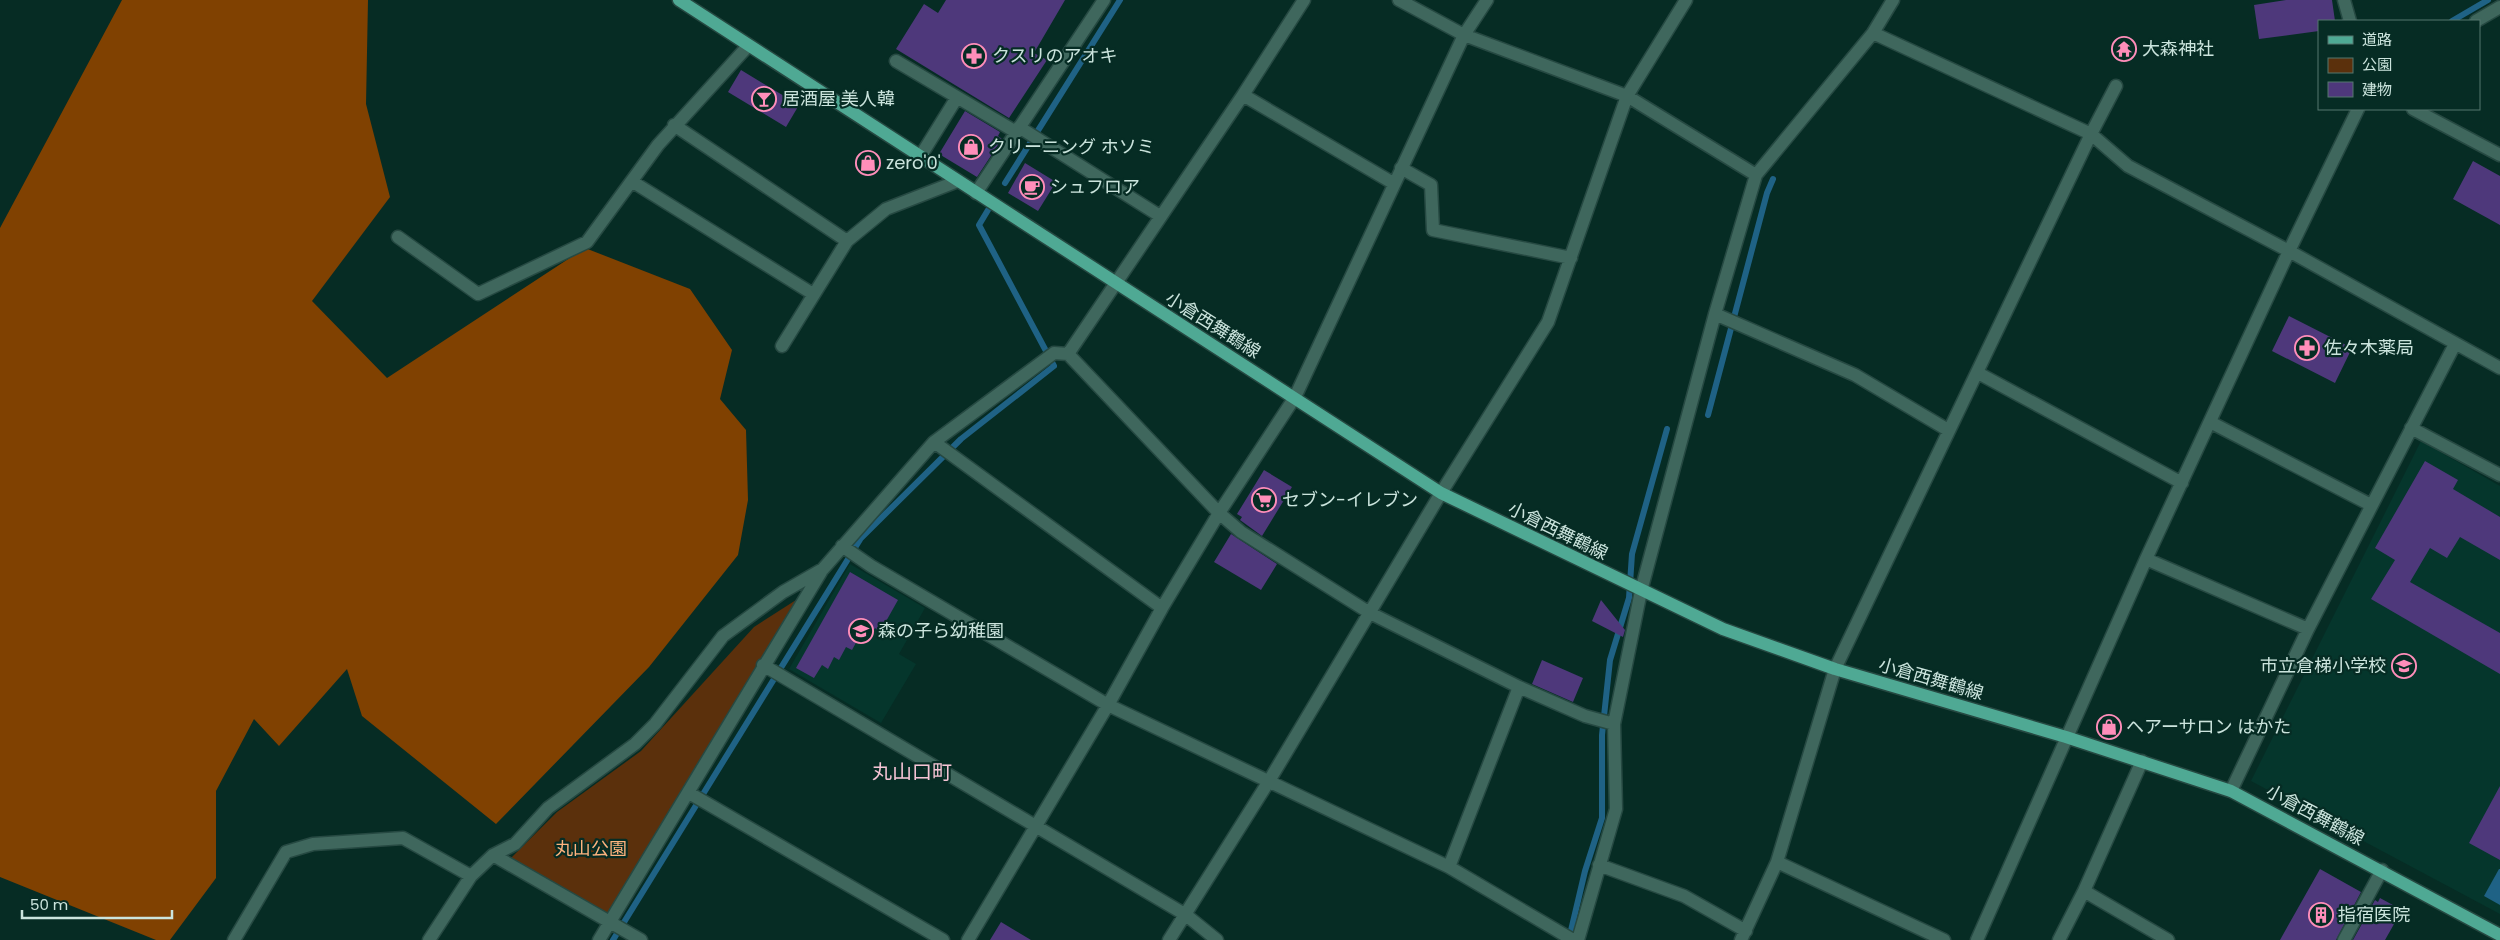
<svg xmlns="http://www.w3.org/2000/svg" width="2500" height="940" font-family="Poppins,'Noto Sans JP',sans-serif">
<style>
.built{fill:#05362c}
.green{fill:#5b300c}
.forest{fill:#804101}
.water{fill:#1f6285}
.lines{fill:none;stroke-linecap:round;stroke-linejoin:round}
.stream{stroke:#1f6285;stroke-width:6}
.building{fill:#4e387b}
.minor-casing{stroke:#264942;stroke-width:15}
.major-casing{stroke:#264942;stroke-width:15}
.minor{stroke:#3f675d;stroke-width:12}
.major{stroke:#4fa994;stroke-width:12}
.labels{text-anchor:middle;stroke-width:4.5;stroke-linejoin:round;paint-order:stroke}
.poi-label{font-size:18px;fill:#cbe4dd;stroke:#062c24;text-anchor:start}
.street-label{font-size:18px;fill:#cbe4dd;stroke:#062c24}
.park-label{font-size:18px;fill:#fdb37e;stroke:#062c24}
.quarter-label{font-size:20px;fill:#f5c4d5;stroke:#062c24}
</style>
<rect width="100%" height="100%" fill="#062c24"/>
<path class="built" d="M 2421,441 L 2500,486 L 2500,914 L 2251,781 Z
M 850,564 L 925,608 L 899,654 L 916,664 L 881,723 L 789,669 Z"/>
<path class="green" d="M 796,600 L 608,917 L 511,858 L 557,812 L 641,751 L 754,627 Z"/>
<path class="forest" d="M 122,0 L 368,0 L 366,104 L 390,197 L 312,301 L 387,378 L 585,248 L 690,289 L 732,350 L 720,399 L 746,430 L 748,500 L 738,555 L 649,667 L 496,824 L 362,716 L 347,669 L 279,746 L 254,719 L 216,791 L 216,878 L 170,940 L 156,940 L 0,877 L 0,228 Z"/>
<path class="water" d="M 2499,869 L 2500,869 L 2500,905 L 2484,896 Z"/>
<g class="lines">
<path class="stream" d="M 2452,21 L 2488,0
M 1005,183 L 1120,0
M 1708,415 L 1767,193 L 1773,179
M 1569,939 L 1585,871 L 1602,818 L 1602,735 L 1610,660 L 1629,598 L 1632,554 L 1667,429
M 613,940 L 861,538 L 961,439 L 1054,366 L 979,225 L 988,210"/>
</g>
<path class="building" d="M 946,0 L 1065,0 L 1034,53 L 1047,60 L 1009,118 L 896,49 L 924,4 L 938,13 Z
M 2286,0 L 2332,0 L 2335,21 L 2319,21 L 2319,31 L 2259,39 L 2254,5 Z
M 741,70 L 799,105 L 786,127 L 728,92 Z
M 965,111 L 1000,132 L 998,136 L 1002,139 L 977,177 L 939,154 Z
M 2473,161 L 2500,176 L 2500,225 L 2453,199 Z
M 1025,163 L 1056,182 L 1038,211 L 1008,193 Z
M 2289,316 L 2352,348 L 2335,383 L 2272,351 Z
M 2425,461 L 2458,480 L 2453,489 L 2500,517 L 2500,560 L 2460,537 L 2447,558 L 2430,548 L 2410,582 L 2500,633 L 2500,674 L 2371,599 L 2395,560 L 2375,548 Z
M 1264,470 L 1292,487 L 1262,536 L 1240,520 L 1242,517 L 1237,514 Z
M 1231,534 L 1277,564 L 1261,590 L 1214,562 Z
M 850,572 L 898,600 L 880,632 L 875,628 L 866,643 L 858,639 L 852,650 L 846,647 L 839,660 L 834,657 L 828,669 L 822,665 L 814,678 L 796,668 Z
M 1601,600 L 1625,630 L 1623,637 L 1592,621 Z
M 1542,660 L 1583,678 L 1573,702 L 1532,684 Z
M 2500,786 L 2500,860 L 2469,843 Z
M 2320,869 L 2361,892 L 2336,940 L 2280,940 Z
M 2380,898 L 2402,910 L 2385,940 L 2353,940 L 2375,900 L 2378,902 Z
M 1001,922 L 1031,940 L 990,940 Z"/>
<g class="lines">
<defs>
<path id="minor" d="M 1399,0 L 1464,35 L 1627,96 L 1756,175
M 2344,0 L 2350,21
M 2476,21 L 2500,7
M 1873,33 L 2091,134 L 2128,166 L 2289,251 L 2500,368
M 896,61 L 1016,132
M 1243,95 L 1393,183
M 2413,109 L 2500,155
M 674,125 L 847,241
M 1019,127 L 1160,216
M 920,157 L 956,99
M 1401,168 L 1431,185 L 1433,230 L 1571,258
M 633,182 L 813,294
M 976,193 L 1104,0
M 398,237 L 478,294 L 587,242 L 658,145 L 748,46
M 1715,314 L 1855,375 L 1948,430
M 782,346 L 847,241 L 886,209 L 958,181
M 1068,354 L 1219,513 L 1241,532 L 1370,613 L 1519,687 L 1585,716 L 1614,724
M 1978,373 L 2182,483
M 2210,422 L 2371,505
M 2411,428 L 2500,475
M 934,442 L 1162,608
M 842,546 L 871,566 L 1108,705 L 1449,867 L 1573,940
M 2146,559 L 2308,629
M 763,665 L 1186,915 L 1217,940
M 2231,791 L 2308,629 L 2455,344
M 689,793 L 943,940
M 493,855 L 641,940
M 1777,862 L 1944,940
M 1599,865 L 1684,896 L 1746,931
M 1449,867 L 1519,687
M 2084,891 L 2168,940
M 234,940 L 286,852 L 313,844 L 403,838 L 471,876
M 429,940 L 471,876 L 493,855 L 515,844 L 548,808 L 635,744 L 655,724 L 723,636 L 783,592 L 823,569 L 934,442 L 1054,353 L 1068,354 L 1243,95 L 1304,0
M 599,940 L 821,572
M 968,940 L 1108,705 L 1162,608 L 1219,513 L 1295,397 L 1464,35 L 1487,0
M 1169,940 L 1269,781 L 1441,493 L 1548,322 L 1627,96 L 1686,0
M 1578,940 L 1616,809 L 1614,724 L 1641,591 L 1715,314 L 1756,175 L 1873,33 L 1893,0
M 1741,940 L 1777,862 L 1835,669 L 2091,134 L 2116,86
M 1977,940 L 2146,559 L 2289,251 L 2358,109
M 2059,940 L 2084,891 L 2142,761
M 2344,940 L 2382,870"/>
<path id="major" d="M 679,0 L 1441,493 L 1723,629 L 1835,669 L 2066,737 L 2231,791 L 2500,935"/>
</defs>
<use href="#minor" class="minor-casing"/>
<use href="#major" class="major-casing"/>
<use href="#minor" class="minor"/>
<use href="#major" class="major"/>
</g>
<defs>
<symbol id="temple-ring" viewBox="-11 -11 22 22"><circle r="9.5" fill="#062c24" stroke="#ff8eba" stroke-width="1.5"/><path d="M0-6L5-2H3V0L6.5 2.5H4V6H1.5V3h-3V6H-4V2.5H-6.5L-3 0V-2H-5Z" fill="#ff8eba"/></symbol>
<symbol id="pharmacy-ring" viewBox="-11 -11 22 22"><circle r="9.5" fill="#062c24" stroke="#ff8eba" stroke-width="1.5"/><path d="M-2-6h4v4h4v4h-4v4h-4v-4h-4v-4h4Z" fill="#ff8eba"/></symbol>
<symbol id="bar-ring" viewBox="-11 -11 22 22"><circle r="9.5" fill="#062c24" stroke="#ff8eba" stroke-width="1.5"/><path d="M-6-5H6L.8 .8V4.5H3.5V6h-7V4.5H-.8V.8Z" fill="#ff8eba"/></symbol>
<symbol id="shop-ring" viewBox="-11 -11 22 22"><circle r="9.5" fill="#062c24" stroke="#ff8eba" stroke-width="1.5"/><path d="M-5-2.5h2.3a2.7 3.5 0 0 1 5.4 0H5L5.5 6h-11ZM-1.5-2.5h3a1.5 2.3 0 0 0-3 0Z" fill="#ff8eba"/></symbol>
<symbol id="cafe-ring" viewBox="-11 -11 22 22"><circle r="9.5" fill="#062c24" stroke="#ff8eba" stroke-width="1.5"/><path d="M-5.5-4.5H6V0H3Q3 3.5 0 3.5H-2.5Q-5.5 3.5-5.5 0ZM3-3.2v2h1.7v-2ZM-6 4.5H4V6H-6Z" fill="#ff8eba"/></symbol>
<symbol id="supermarket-ring" viewBox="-11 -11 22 22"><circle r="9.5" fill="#062c24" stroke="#ff8eba" stroke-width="1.5"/><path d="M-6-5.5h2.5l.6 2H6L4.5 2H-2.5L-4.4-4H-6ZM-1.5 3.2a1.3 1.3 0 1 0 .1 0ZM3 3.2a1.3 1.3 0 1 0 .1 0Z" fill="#ff8eba"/></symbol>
<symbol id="school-ring" viewBox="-11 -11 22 22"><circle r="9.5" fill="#062c24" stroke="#ff8eba" stroke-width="1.5"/><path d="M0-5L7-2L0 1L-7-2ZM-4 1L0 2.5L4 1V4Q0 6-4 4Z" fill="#ff8eba"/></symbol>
<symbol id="building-ring" viewBox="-11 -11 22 22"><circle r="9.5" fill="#062c24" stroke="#ff8eba" stroke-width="1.5"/><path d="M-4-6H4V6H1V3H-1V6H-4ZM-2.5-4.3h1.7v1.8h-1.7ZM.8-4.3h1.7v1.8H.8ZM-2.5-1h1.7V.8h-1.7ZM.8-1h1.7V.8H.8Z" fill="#ff8eba"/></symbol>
</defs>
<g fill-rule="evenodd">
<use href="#temple-ring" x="2110" y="35" width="28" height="28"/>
<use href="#pharmacy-ring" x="960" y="42" width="28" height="28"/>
<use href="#bar-ring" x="750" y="85" width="28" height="28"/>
<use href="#shop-ring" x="957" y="133" width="28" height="28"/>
<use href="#shop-ring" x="854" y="149" width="28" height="28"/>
<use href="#cafe-ring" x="1018" y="173" width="28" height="28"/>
<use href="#pharmacy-ring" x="2293" y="334" width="28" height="28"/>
<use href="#supermarket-ring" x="1250" y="486" width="28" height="28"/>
<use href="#school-ring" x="847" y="617" width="28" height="28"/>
<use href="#school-ring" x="2390" y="652" width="28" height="28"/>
<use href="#shop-ring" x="2095" y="713" width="28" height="28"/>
<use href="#building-ring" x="2307" y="901" width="28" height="28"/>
</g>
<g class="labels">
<g class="poi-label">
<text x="2142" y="55">大森神社</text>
<text x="992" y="62">クスリのアオキ</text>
<text x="782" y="105">居酒屋 美人韓</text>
<text x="988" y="153">クリーニング ホソミ</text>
<text x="886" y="169">zero'0'</text>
<text x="1050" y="193">シュフロア</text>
<text x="2324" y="354">佐々木薬局</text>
<text x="1282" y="506">セブン-イレブン</text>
<text x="878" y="637">森の子ら幼稚園</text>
<text x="2386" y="672" text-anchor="end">市立倉梯小学校</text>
<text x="2126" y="733">ヘアーサロン はかた</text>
<text x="2338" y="921">指宿医院</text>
</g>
<g class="street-label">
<text transform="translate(1213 325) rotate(32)" y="6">小倉西舞鶴線</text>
<text transform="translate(1558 531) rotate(26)" y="6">小倉西舞鶴線</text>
<text transform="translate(1931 679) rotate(16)" y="6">小倉西舞鶴線</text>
<text transform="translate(2315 815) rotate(28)" y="6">小倉西舞鶴線</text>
</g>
<g class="park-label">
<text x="591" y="855">丸山公園</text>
</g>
<g class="quarter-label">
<text x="912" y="779">丸山口町</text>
</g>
</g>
<rect x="2318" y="20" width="162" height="90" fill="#062c24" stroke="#55766e"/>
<rect x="2328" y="36" width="25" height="8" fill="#4fa994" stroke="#55766e"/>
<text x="2362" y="45" font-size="15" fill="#cbe4dd">道路</text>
<rect x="2328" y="58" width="25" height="15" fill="#5b300c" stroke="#55766e"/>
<text x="2362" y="70" font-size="15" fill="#cbe4dd">公園</text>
<rect x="2328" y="82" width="25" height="15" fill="#4e387b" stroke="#55766e"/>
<text x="2362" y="95" font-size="15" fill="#cbe4dd">建物</text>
<path d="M22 910v8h150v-8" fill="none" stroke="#cbe4dd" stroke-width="2.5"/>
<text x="30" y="910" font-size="15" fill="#cbe4dd" stroke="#062c24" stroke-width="4" paint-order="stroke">50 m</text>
</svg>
